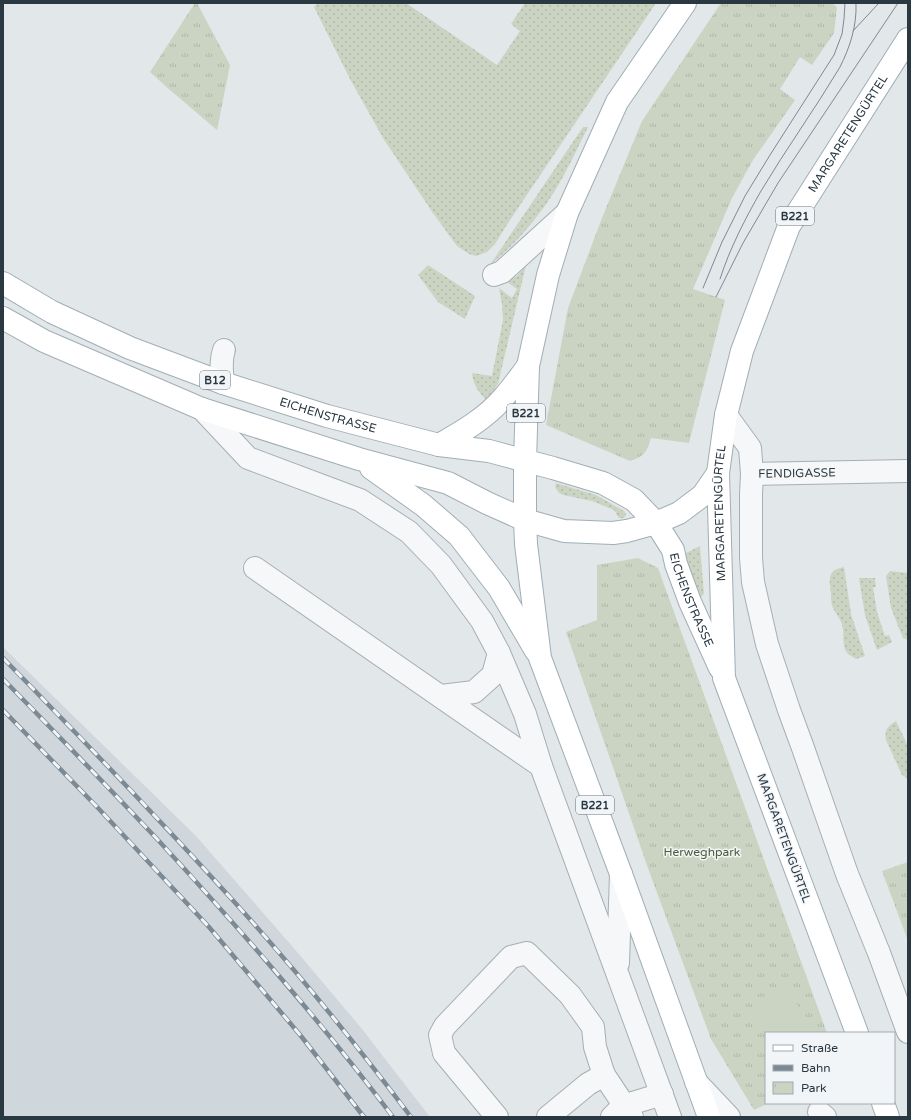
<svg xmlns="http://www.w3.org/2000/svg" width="911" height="1120" font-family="'Varela Round',sans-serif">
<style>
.built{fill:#d0d7dc}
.grass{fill:url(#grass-dots)}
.park{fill:url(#park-tufts)}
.garden{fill:#cbd4c3}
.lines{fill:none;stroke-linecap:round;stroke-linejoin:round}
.minor-casing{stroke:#a7afb4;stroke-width:24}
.major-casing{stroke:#a1aeb6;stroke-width:24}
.minor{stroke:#f5f7f8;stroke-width:22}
.major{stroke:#fff;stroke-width:22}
.tram{stroke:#7b8a94;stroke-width:1}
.rail-casing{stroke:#7b8a94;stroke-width:4.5}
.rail{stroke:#f2f5f8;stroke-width:3;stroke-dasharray:9;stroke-linecap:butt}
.labels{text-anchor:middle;stroke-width:3;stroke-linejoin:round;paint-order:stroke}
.shield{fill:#f2f5f8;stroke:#667179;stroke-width:1}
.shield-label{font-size:11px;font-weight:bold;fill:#2a3842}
.street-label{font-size:12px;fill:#2a3842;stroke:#f2f5f8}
.park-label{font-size:12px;fill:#475e37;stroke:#f2f5f8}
</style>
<defs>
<pattern id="grass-dots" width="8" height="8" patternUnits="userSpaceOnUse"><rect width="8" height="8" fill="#cbd4c3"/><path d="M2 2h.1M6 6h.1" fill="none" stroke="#aeb7a9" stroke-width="1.8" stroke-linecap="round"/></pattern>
<pattern id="park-tufts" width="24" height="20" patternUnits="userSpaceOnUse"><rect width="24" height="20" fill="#cbd4c3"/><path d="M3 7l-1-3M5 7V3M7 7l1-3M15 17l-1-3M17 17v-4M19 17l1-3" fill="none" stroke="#aeb7a9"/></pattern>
</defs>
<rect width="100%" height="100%" fill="#e2e7ea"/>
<path class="built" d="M 3,647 L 196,836 L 298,953 L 362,1029 L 430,1117 L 3,1117 Z"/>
<path class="grass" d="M 317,3 L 406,3 L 497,65 L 520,31 L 511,24 L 525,3 L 656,3 L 508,223 L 495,244 L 487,252 L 476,256 L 469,254 L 457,246 L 433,213 L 383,138 L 350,79 L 314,7 Z
M 583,127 L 588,127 C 578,147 568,169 556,189 C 538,218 516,244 490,265 Z
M 428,265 L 475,296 L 465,319 L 438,302 L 418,275 Z
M 526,265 L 498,384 L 491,394 L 485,399 C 478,391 473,384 472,373 L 492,376 L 503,320 L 502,304 L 499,288 L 512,298 L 517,289 L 507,282 L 518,275 Z
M 556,483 L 596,495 L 624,511 L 626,514 L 626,515 L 624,518 L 619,518 L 614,510 L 592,501 L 563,495 L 559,493 L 555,487 Z
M 700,546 L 704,594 L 701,597 L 697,590 L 684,554 Z
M 844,567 L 851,614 L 865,656 L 856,659 C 854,657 850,656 848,654 C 841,647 845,634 842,624 C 840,618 836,614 833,608 C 831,604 831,597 831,593 C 829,579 827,570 844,567 Z
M 890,571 L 908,573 L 908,640 L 903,638 L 891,608 L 886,576 Z
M 859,578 L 875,578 L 876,587 L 873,587 L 877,612 L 885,636 L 889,635 L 892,642 L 877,650 L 865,615 Z
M 896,721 L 908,746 L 908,779 L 902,775 L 886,740 C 884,730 888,726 896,721 Z"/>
<path class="park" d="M 195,3 L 197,3 L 230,65 L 217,130 L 170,90 L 150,72 Z
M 721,3 L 832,3 L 837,7 L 834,33 L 812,65 L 800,57 L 780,89 L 795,100 L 753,160 L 732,198 L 693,289 L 725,300 L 689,443 L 651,438 C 647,452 645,456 630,461 L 546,425 L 568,308 L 602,218 L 642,121 Z
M 638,558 L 658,568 L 827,1033 L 766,1033 L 766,1103 L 769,1103 L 754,1110 L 711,1039 L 649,871 L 566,632 L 597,620 L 597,565 Z
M 908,862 L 908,937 L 907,938 L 882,871 Z"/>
<path class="garden" d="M 788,985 L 810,1033 L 766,1033 L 752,1002 Z"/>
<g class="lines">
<defs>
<g id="minor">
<path d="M 494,275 L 502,272 L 567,213"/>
<path d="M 223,383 C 222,371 220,361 224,350"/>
<path d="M 202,409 L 248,458 L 360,500 L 409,532 L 441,565 L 482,621 L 499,653 L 525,714 L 541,766 L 670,1117"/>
<path d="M 726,415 L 750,448 L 752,474 L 751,494 L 751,558 L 753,582 L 767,644 L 789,710 L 803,748 L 847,874 L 879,953 L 908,1032"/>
<path id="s1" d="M 752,474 L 908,471"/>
<path d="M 255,568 L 541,766"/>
<path d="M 441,696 L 474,692 L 493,675 L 499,653"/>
<path d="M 618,963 L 621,874"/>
<path d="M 696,1082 L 729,1117"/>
<path d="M 819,1112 L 825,1117"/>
<path d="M 497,1117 L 444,1053 L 440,1035 L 445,1026 L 511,957 L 527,953 L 570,995 L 593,1027 L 595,1047 L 604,1075 L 632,1117"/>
<path d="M 548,1117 L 588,1084 L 604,1075"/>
<path d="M 612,1117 L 623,1106 L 662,1094"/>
</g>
<g id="major">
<path d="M 685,3 L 617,102 L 567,213 L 548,275 L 528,366 L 525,461 L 525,520 L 526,544 L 540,658 L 621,874 L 709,1117"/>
<path id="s2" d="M 3,283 L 52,312 L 130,348 L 223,383 L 327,416 L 439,445 L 489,451 L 553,468 L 603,483 L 634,500 L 656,523 L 673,550 L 676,564 L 690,602 L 720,668"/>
<path d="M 3,318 L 44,341 L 202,409 L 359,459 L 448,483 L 487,503 L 525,520 L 564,531 L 613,533 L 627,531 L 656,523 L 679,513 L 703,495 L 718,473"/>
<path d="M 439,445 C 462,432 486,418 503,398 C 512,388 520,377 528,366"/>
<path d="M 371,468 L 423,505 L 459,536 L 499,588 L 536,651"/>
<path id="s3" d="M 857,1033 L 724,678 L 718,473 L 726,415 L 742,351 L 789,226 L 908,39"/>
<path d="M 883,1103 L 888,1117"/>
</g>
</defs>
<use href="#minor" class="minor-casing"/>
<use href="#major" class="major-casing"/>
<use href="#minor" class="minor"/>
<use href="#major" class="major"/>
<path class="tram" d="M 853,31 L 879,3
M 720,279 C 730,248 745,219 761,191 C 786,149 815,109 840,67 C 850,47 857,26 856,3
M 703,288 L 722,242 L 745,196 L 770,155 L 834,55 L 842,34 L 844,19 L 845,3
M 716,297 L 743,243 L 778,183 L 898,3"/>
<defs>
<path id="rail" d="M 3,658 C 86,743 168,828 247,916 C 304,980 359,1048 411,1117
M 3,679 C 55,732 107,786 158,840 C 240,929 320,1020 393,1117
M 3,710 L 99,809 L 209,927 L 301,1036 L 364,1117"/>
</defs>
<use href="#rail" class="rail-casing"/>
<use href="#rail" class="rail"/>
</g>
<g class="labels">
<g class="shield">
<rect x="776" y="207" width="38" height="18" rx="3"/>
<rect x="200" y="371" width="30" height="18" rx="3"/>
<rect x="507" y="404" width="38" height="18" rx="3"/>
<rect x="576" y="796" width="38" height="18" rx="3"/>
</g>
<g class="shield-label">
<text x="795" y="220">B221</text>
<text x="215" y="384">B12</text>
<text x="526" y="417">B221</text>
<text x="595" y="809">B221</text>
</g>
<g class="street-label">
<text dy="4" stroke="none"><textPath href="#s3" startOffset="952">MARGARETENGÜRTEL</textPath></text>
<text dy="4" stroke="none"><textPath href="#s2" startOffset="352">EICHENSTRASSE</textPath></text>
<text dy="4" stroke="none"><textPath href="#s1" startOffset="45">FENDIGASSE</textPath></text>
<text dy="4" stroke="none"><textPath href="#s3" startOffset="544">MARGARETENGÜRTEL</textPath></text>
<text dy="4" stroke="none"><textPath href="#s2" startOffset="788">EICHENSTRASSE</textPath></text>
<text transform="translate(784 838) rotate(70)" y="4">MARGARETENGÜRTEL</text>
</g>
<g class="park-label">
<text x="702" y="856">Herweghpark</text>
</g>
</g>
<rect width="911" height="1120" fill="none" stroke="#2a3842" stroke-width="8"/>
<rect x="765" y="1032" width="130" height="72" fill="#f2f5f8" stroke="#a2a9af"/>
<rect x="773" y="1045" width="20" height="6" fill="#ffffff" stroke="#a2a9af"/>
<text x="801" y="1052" font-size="12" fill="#2a3842">Straße</text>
<rect x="773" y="1065" width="20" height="6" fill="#7b8a94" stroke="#a2a9af"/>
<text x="801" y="1072" font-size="12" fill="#2a3842">Bahn</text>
<rect x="773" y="1082" width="20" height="12" fill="url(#park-tufts)" stroke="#a2a9af"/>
<text x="801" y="1092" font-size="12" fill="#2a3842">Park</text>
</svg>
